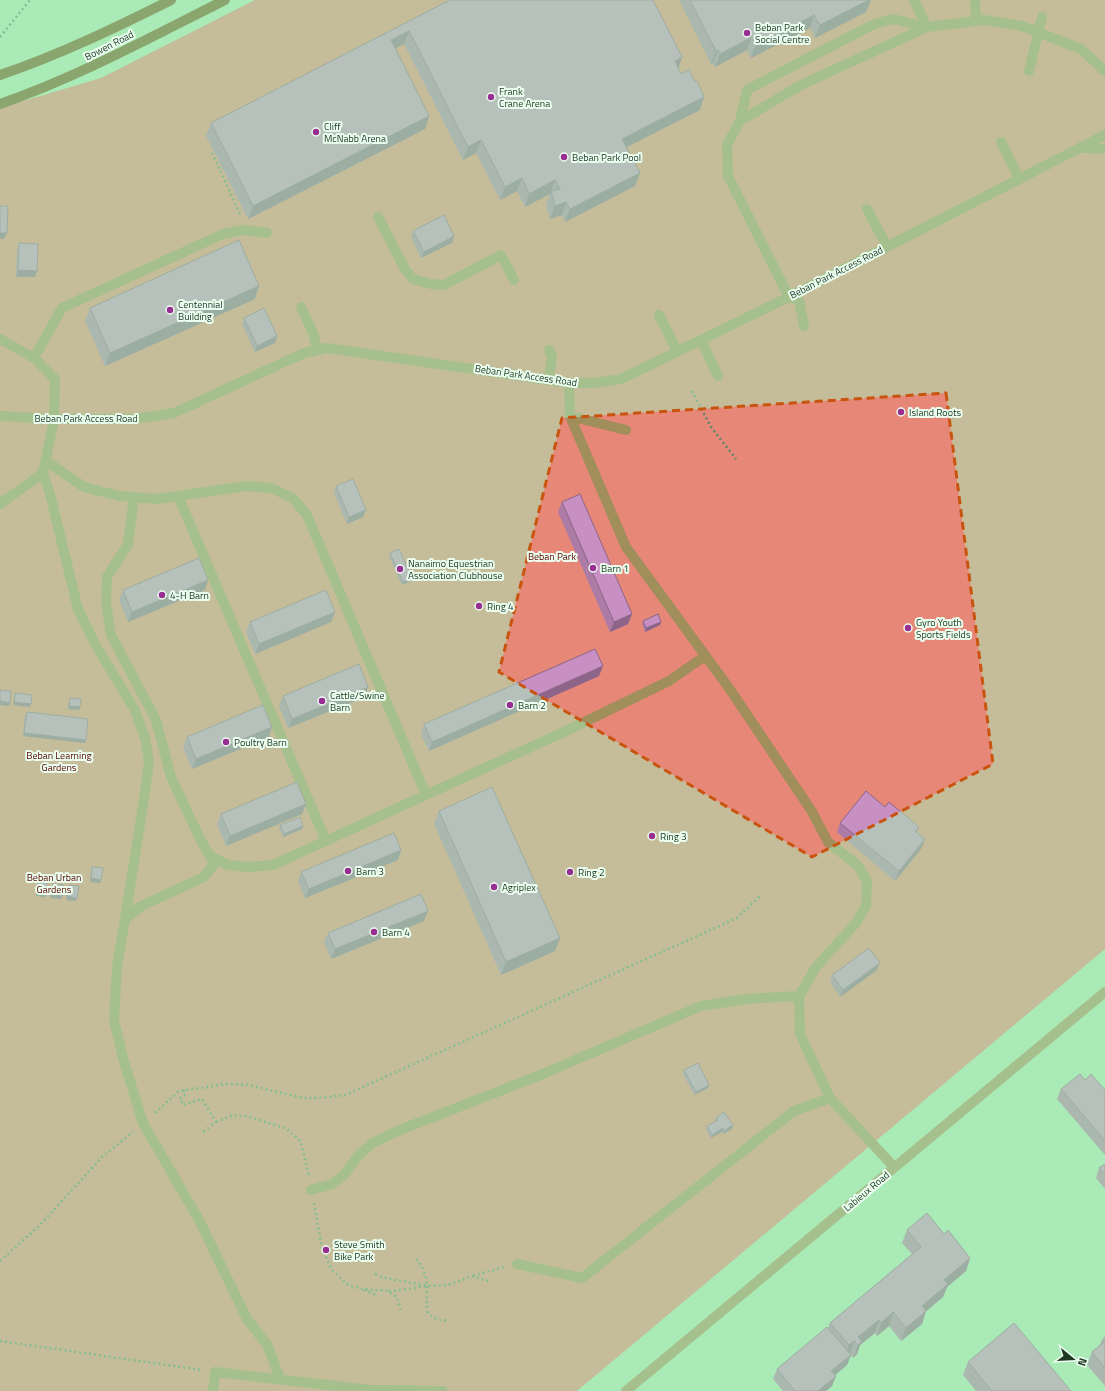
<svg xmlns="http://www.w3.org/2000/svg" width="1105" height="1391" font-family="'Titillium Web',sans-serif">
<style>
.green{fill:#e68777}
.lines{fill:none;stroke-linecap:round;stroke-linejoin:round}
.path{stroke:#5d8866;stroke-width:2.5;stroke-dasharray:2 3;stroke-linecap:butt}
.minor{stroke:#a08e5b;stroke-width:10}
.major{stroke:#655214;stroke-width:10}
.wall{fill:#ac7ca7}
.shaded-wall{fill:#8c6588}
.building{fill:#c890c2;stroke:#8c6588}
.marked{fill:none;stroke:#c9540f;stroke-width:3;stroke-dasharray:8 5;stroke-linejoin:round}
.poi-dot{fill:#972e91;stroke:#ecfeef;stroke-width:1.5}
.labels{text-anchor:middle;stroke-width:4;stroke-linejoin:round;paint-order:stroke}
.poi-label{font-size:10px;fill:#1c3622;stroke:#ecfeef;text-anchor:start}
.street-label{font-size:10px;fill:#1c3622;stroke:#ecfeef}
.park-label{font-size:10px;fill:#570501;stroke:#ecfeef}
</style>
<rect width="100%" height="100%" fill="#aaeab7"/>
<path class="green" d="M 255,0 L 1105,0 L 1105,949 L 577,1391 L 0,1391 L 0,108 L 101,78 Z"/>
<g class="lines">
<path class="path" d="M 0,37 L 30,0
M 212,153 L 241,216
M 692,391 L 711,427 L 736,459
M 184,1090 L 186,1094 L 180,1098 L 183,1105 L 202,1099 L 216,1122 L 203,1132
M 155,1113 L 179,1091 L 226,1084 L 249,1085 L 303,1098 L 321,1098 L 345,1095 L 737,918 L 760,896
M 216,1122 L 233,1115 L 250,1117 L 287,1129 L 301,1142 L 309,1177
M 314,1203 L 322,1248 L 332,1270 L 348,1285 L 362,1289 L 388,1291 L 397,1297 L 401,1311
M 416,1259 C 431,1276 426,1290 427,1311 C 433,1319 438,1320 448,1321
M 0,1261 L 39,1226 L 103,1156 L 133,1132
M 375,1274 C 394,1282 408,1281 427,1286
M 473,1276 L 504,1267
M 364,1290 L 378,1296
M 389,1291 L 401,1290 L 428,1286 L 448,1285 L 472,1276 L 488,1281
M 0,1341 L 202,1370"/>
<path class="minor" d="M 914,0 L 927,27
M 975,0 L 976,21
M 1029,71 L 1042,17
M 740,121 L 747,90 L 874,24 L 893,19 L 927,27
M 1001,142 L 1019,178
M 1082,148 L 1105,149
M 867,209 L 887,246
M 378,217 L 405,269 L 413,279 L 431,284 L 444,285 L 501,255 L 514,280
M 301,307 L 313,333 L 317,350
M 659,315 L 677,351
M 804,326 L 799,300 L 789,297 L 728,176 L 727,145 L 740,121 L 801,85 L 927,27 L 984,20 L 1022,26 L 1081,49 L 1105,71
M 0,339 L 34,358 L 55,379 L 54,419 L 43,473 L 0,504
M 701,340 L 718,376
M 34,358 L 62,308 L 223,234 L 243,230 L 267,233
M 549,379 L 552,356 L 549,350
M 569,383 L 570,416 L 626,547 L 729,688 L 811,810 L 828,842 L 858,866 L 867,881 L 866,906 L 856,923 L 816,967 L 799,996 L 800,1034 L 830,1098 L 894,1167
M 0,416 L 54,419 L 134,419 L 174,413 L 304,353 L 327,348 L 569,383 L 595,383 L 621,379 L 789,297 L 1105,135
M 570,416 L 626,430
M 46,461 L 84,487 L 119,496 L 157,499 L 246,486 L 271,488 L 293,498 L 307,515 L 426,795
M 43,473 L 50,494 L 78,609 L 96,646 L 135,710 L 145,738 L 149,762 L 144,799 L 125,919
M 178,496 L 326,841
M 134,497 L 128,544 L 107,577 L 106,603 L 111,635 L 156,720 L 171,777 L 199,837 L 210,856 L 228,865 L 248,867 L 273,865 L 568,730 L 669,681 L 705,656
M 217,860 L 204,877 L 141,906 L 125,919 L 117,967 L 114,1020 L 124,1062 L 143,1123 L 199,1220 L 247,1319 L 268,1346 L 280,1379
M 311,1190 L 333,1184 L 345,1174 L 357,1157 L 371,1144 L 395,1132 L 545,1073 L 701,1006 L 746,999 L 799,996
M 517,1264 L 582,1278 L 794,1111 L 830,1098
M 213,1391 L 215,1372 L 372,1390 L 443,1391
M 626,1391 L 1105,992"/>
<path class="major" d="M 0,75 C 59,55 115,28 171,0
M 0,104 C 78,77 151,37 225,0"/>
</g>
<path class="wall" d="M 450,0 L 682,57 L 678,68 L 700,110 L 626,147 L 640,173 L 635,186 L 565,222 L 562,215 L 550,219 L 546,204 L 550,194 L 525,207 L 517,191 L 500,200 L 476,153 L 463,160 L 404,44 L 395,48 L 429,116 L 425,129 L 248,219 L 206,136 L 211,123 Z
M 679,0 L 871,0 L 866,12 L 815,38 L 810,28 L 751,58 L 747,50 L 715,67 L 713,63 L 711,64 Z
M 413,231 L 454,236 L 452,243 L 421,258 L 411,237 Z
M 19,243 L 35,277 L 16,277 L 17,250 Z
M 255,299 L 105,366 L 85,321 L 90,308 Z
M 244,318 L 277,336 L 275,343 L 255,352 L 242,325 Z
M 336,486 L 363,517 L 347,524 L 334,493 Z
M 562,502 L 632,614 L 628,624 L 610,632 L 558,512 Z
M 390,553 L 411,581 L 402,585 L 389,556 Z
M 123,590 L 205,590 L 128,622 L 119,600 Z
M 335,612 L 331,622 L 255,654 L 246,632 L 250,622 Z
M 643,621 L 661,622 L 660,625 L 645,632 L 642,624 Z
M 599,676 L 429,751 L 421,734 L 424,724 Z
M 283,696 L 365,697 L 288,728 L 279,706 Z
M 70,698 L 79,710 L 68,709 L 69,701 Z
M 27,712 L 86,740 L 85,743 L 23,736 L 25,715 Z
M 187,737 L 269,737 L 192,769 L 183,747 Z
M 306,804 L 302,814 L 226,846 L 217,824 L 221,814 Z
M 885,807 L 919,827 L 917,833 L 921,849 L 895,881 L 837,832 L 840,823 Z
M 439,811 L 560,938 L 555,951 L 501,975 L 434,824 Z
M 280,825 L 303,826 L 302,829 L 283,837 L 279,828 Z
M 401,850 L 398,860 L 305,898 L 298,881 L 301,872 Z
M 92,867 L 100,883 L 90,882 L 91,870 Z
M 38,882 L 46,894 L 45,897 L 36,896 L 37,885 Z
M 53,884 L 62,896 L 61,899 L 50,898 L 52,887 Z
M 69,885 L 76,901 L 66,900 L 68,889 Z
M 424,921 L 331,959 L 324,942 L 328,933 Z
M 877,970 L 840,997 L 830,982 L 832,975 Z
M 684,1070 L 709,1085 L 708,1088 L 694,1095 L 683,1074 Z
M 1085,1080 L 1105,1090 L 1105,1155 L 1057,1099 L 1061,1089 Z
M 716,1118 L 732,1129 L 723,1134 L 722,1132 L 711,1138 L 706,1130 L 707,1126 L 715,1121 Z
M 1105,1164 L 1105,1189 L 1096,1178 L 1099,1168 Z
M 907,1230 L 944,1234 L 970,1258 L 966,1271 L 947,1287 L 943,1297 L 926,1311 L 922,1324 L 901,1341 L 889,1326 L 877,1336 L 875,1333 L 860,1345 L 857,1354 L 853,1358 L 850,1354 L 851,1355 L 847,1365 L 835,1375 L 836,1376 L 832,1386 L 826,1391 L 783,1391 L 773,1379 L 777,1369 L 828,1328 L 830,1323 L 912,1254 L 902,1243 Z
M 1105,1337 L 1105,1386 L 1087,1365 L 1092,1352 L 1100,1345 L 1102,1340 Z
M 968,1362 L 1071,1391 L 976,1391 L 963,1375 Z"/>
<path class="shaded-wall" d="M 869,0 L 871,0 L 866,12 L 815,38 L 820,25 Z
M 814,15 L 810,28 L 751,58 L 756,45 Z
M 409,31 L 404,44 L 386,53 L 391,40 Z
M 752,37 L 747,50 L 715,67 L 720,54 Z
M 718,50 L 713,63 L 711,64 L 716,51 Z
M 682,57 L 678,70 L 675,61 Z
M 704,97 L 700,110 L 617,152 L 622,139 Z
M 429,116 L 425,129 L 248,219 L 253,206 Z
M 481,140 L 476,153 L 463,160 L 468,147 Z
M 640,173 L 635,186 L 565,222 L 570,209 Z
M 522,178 L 517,191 L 500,200 L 505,187 Z
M 555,180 L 550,194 L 525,207 L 529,194 Z
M 566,202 L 562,215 L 550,219 L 555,206 Z
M 0,233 L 7,233 L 4,239 L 0,239 Z
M 454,236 L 452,243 L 421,258 L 424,252 Z
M 18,270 L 37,271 L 35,277 L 16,277 Z
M 259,286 L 255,299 L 105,366 L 110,353 Z
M 277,336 L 275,343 L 255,352 L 257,346 Z
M 366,510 L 363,517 L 347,524 L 349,517 Z
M 412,578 L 411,581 L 402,585 L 403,582 Z
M 208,580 L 205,590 L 128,622 L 132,612 Z
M 335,612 L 331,622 L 255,654 L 259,644 Z
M 632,614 L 628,624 L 610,632 L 614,622 Z
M 661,622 L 660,625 L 645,632 L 646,628 Z
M 603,666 L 599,676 L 429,751 L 432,742 Z
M 368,687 L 365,697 L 288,728 L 292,719 Z
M 0,701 L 10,703 L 9,706 L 0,705 Z
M 14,702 L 31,704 L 30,707 L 13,705 Z
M 69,706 L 80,707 L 79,710 L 68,709 Z
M 272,727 L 269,737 L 192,769 L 196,759 Z
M 24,733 L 86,740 L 85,743 L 23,736 Z
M 306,804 L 302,814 L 226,846 L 230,836 Z
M 303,826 L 302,829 L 283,837 L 284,834 Z
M 925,839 L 921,849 L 895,881 L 899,871 Z
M 401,850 L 398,860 L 305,898 L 309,889 Z
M 91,878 L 101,880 L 100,883 L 90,882 Z
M 37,893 L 46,894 L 45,897 L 36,896 Z
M 52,895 L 62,896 L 61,899 L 50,898 Z
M 67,896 L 77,898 L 76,901 L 66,900 Z
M 428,911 L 424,921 L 331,959 L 335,949 Z
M 560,938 L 555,951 L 501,975 L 506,962 Z
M 880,963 L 877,970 L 840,997 L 843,990 Z
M 709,1085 L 708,1088 L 694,1095 L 696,1092 Z
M 733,1125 L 732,1129 L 723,1134 L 724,1131 Z
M 723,1128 L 722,1132 L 711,1138 L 712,1135 Z
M 970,1258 L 966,1271 L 947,1287 L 943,1297 L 917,1319 L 922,1306 L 944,1280 Z
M 926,1311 L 922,1324 L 901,1341 L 906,1328 Z
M 893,1312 L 889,1326 L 877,1336 L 881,1323 Z
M 879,1320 L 875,1333 L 860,1345 L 857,1354 L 853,1358 L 858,1345 L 858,1337 Z
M 854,1341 L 850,1354 L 844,1358 L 849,1345 Z
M 851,1355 L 847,1365 L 828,1381 L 831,1371 Z
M 836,1376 L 832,1386 L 826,1391 L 818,1391 Z"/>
<path class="building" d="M 450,0 L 653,0 L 682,57 L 675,61 L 681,74 L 689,70 L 695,82 L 697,81 L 704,97 L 622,139 L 640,173 L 570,209 L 566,202 L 555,206 L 551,191 L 560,189 L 555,180 L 529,194 L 522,178 L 505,187 L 481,140 L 468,147 L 409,31 L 391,40 L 429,116 L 253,206 L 211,123 Z
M 690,0 L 869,0 L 820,25 L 814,15 L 756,45 L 752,37 L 720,54 L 718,50 L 716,51 Z
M 0,206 L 8,206 L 7,233 L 0,233 Z
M 444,215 L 454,236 L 424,252 L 413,231 Z
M 239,240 L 259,286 L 110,353 L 90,308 Z
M 19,243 L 38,244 L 37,271 L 18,270 Z
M 264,308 L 277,336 L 257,346 L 244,318 Z
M 353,479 L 366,510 L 349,517 L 336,486 Z
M 580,494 L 632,614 L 614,622 L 562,502 Z
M 399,549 L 412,578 L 403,582 L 390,553 Z
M 199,558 L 208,580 L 132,612 L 123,590 Z
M 326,590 L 335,612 L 259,644 L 250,622 Z
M 658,614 L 661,622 L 646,628 L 643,621 Z
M 595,649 L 603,666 L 432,742 L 424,724 Z
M 359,664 L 368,687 L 292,719 L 283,696 Z
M 0,690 L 11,691 L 10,703 L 0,701 Z
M 15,693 L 32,695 L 31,704 L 14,702 Z
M 70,698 L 81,699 L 80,707 L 69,706 Z
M 263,705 L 272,727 L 196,759 L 187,737 Z
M 27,712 L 88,719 L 86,740 L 24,733 Z
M 297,782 L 306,804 L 230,836 L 221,814 Z
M 492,787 L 560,938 L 506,962 L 439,811 Z
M 866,791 L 885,807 L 889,802 L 919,827 L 915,831 L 925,839 L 899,871 L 840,823 Z
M 300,817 L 303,826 L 284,834 L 280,825 Z
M 394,833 L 401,850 L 309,889 L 301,872 Z
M 92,867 L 103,868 L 101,880 L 91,878 Z
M 38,882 L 47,883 L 46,894 L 37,893 Z
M 53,884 L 63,885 L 62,896 L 52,895 Z
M 69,885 L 79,886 L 77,898 L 67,896 Z
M 421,894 L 428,911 L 335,949 L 328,933 Z
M 869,948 L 880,963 L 843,990 L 832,975 Z
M 698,1063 L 709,1085 L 696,1092 L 684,1070 Z
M 1080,1074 L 1085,1080 L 1091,1074 L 1105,1090 L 1105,1141 L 1061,1089 Z
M 724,1112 L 733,1125 L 724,1131 L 723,1128 L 712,1135 L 707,1126 L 718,1120 L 716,1118 Z
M 1105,1164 L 1105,1175 L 1099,1168 Z
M 927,1213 L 944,1234 L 948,1230 L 970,1258 L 944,1280 L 948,1284 L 922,1306 L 926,1311 L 906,1328 L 893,1312 L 881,1323 L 879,1320 L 858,1337 L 862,1341 L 858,1345 L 854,1341 L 849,1345 L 830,1323 L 921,1247 L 907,1230 Z
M 1014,1323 L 1071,1391 L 992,1391 L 968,1362 Z
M 827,1327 L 851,1355 L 831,1371 L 836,1376 L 818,1391 L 795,1391 L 777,1369 Z
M 1105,1337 L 1105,1368 L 1092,1352 L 1104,1342 L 1102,1340 Z"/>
<path d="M0 0H1105V1391H0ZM 946,393 L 993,764 L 812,857 L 499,672 L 562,418 Z" fill="#aaeab7" fill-opacity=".55" fill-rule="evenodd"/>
<path class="marked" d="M 946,393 L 993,764 L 812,857 L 499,672 L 562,418 Z"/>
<g class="poi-dot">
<circle cx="747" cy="33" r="4"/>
<circle cx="491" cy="97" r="4"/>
<circle cx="316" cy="132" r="4"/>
<circle cx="564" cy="157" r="4"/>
<circle cx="170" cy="310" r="4"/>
<circle cx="901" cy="412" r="4"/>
<circle cx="593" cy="568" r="4"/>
<circle cx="400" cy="569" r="4"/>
<circle cx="162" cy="595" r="4"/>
<circle cx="479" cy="606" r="4"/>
<circle cx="908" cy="628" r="4"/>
<circle cx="322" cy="701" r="4"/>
<circle cx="510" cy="705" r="4"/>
<circle cx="226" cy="742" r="4"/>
<circle cx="652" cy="836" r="4"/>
<circle cx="348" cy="871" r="4"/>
<circle cx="570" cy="872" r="4"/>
<circle cx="494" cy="887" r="4"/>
<circle cx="374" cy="932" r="4"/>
<circle cx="326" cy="1250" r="4"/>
</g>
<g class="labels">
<g class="poi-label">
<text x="755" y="31">Beban Park<tspan x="755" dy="12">Social Centre</tspan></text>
<text x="499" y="95">Frank<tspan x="499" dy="12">Crane Arena</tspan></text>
<text x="324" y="130">Cliff<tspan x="324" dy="12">McNabb Arena</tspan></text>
<text x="572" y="161">Beban Park Pool</text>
<text x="178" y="308">Centennial<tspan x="178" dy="12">Building</tspan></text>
<text x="909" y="416">Island Roots</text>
<text x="408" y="567">Nanaimo Equestrian<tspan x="408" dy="12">Association Clubhouse</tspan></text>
<text x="601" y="572">Barn 1</text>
<text x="170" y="599">4-H Barn</text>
<text x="487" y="610">Ring 4</text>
<text x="916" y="626">Gyro Youth<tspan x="916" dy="12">Sports Fields</tspan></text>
<text x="330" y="699">Cattle/Swine<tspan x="330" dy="12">Barn</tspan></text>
<text x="518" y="709">Barn 2</text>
<text x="234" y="746">Poultry Barn</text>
<text x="660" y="840">Ring 3</text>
<text x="356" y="875">Barn 3</text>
<text x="578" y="876">Ring 2</text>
<text x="502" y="891">Agriplex</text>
<text x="382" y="936">Barn 4</text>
<text x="334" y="1248">Steve Smith<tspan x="334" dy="12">Bike Park</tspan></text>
</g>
<g class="street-label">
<text transform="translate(109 45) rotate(-27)" y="4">Bowen Road</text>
<text transform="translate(836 272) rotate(-27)" y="4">Beban Park Access Road</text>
<text transform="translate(526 375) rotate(8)" y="4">Beban Park Access Road</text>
<text x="86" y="422">Beban Park Access Road</text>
<text transform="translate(866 1191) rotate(-40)" y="4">Labieux Road</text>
</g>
<g class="park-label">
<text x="552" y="560">Beban Park</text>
<text x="59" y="759">Beban Learning<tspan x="59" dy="12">Gardens</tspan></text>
<text x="54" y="881">Beban Urban<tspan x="54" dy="12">Gardens</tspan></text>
</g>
</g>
<g transform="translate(1073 1359) rotate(108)" stroke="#ecfeef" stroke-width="3" paint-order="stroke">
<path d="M0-3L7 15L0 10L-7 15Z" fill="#1c3622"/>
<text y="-6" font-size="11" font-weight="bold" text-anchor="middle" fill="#1c3622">N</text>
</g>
</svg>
